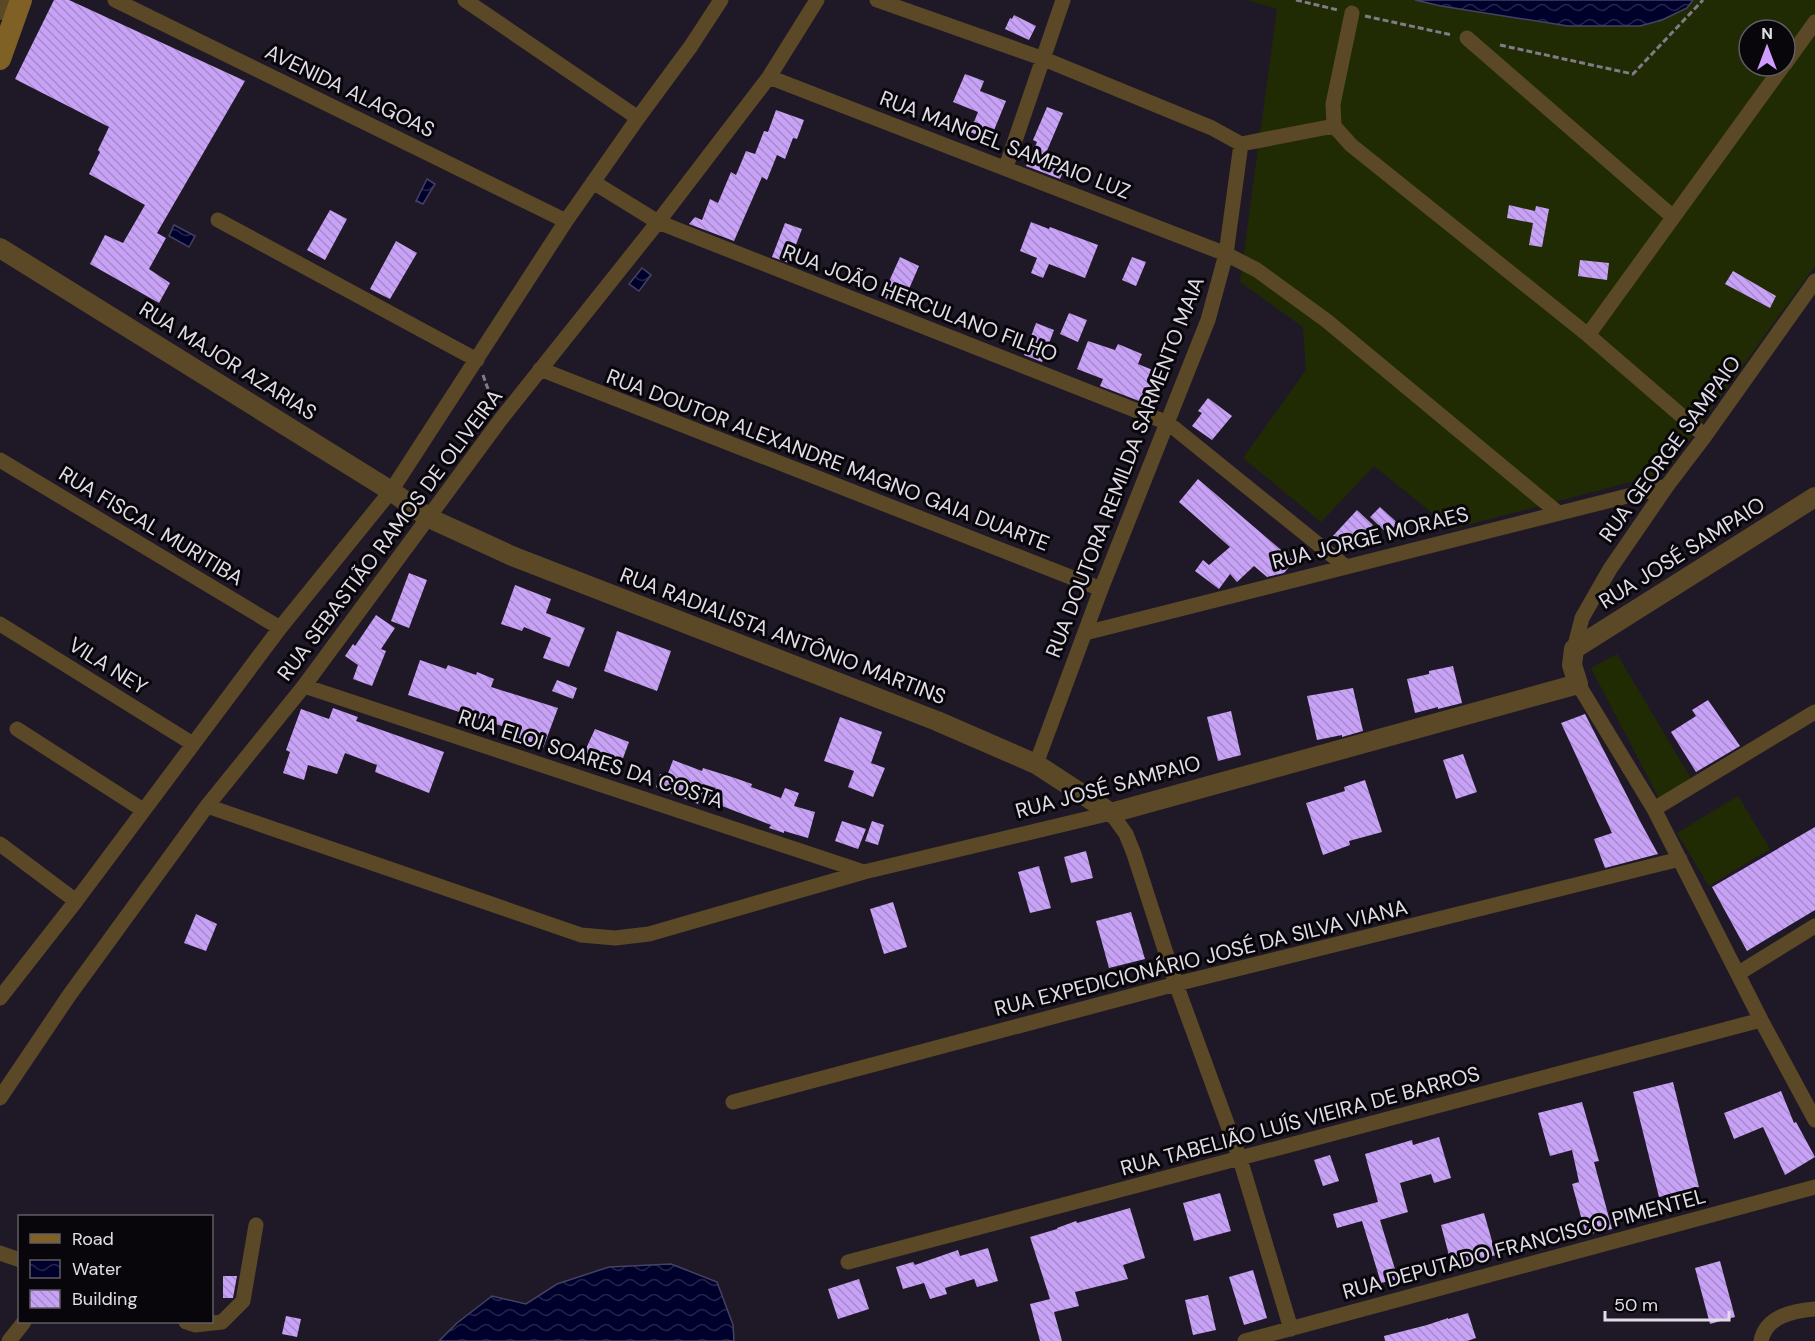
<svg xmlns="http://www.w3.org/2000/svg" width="1815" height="1341" font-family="'DM Sans',sans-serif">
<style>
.grass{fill:#212b03;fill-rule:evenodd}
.water{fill:url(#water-waves);stroke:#444264;stroke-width:1.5}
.building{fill:url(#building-back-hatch)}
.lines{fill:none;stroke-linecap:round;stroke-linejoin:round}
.path{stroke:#807b87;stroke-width:3;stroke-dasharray:6 3;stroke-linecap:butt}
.minor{stroke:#5b4826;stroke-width:15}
.tertiary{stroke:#5b4826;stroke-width:20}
.secondary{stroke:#7f6025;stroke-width:22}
.labels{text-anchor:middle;stroke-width:6;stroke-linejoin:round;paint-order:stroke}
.street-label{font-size:21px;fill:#e1dde6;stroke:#08060b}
</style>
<defs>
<pattern id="water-waves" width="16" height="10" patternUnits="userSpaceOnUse" patternTransform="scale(1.5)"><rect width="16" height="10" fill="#00002d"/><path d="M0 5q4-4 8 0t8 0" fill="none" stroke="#25254b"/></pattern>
<pattern id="building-back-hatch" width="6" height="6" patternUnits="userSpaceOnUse" patternTransform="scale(1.5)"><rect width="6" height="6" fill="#c8a2f7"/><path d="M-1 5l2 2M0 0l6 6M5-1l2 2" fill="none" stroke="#a78aca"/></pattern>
</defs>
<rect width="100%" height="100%" fill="#1f1927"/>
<path class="grass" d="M 1247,0 L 1815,0 L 1815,266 L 1665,473 L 1452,529 L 1374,466 L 1321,522 L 1243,458 L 1306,370 L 1303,327 L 1240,282 L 1277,9 ZM 1749,30 L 1785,30 L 1785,66 L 1749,66 Z
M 1617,654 L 1693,782 L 1661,802 L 1591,668 Z
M 1738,796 L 1770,849 L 1709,886 L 1677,833 Z"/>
<path class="water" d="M 1415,0 L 1693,0 L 1687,8 L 1662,20 L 1640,26 L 1568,26 L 1441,6 Z
M 427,179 L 435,184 L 423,204 L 416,201 Z
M 174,225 L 195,236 L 189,247 L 169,236 Z
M 642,268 L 651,275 L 639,291 L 629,284 Z
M 671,1264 L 717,1282 L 733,1325 L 734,1341 L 439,1341 L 457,1323 L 492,1296 L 526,1304 L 557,1284 L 609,1267 Z"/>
<path class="building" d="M 54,0 L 69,0 L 245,81 L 157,233 L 166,238 L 149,269 L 170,283 L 159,303 L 90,264 L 105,235 L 123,243 L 145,205 L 89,174 L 100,152 L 98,150 L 109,127 L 15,79 Z
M 1014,15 L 1036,26 L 1029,40 L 1005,29 L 1010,18 L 1012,19 Z
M 965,74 L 984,81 L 980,91 L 1006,101 L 990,140 L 970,132 L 978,112 L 953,102 Z
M 1047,107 L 1063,113 L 1043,160 L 1064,169 L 1060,179 L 1026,166 L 1037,142 L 1033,140 Z
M 776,110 L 804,120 L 797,139 L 793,138 L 785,159 L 777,155 L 767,180 L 762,177 L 734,241 L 689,224 L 695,217 L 702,220 L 710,199 L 718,203 L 731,172 L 736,175 L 746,151 L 755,154 L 764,131 L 768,132 Z
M 1509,205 L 1535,211 L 1536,206 L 1549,209 L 1542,247 L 1529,245 L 1533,223 L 1507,218 Z
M 330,210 L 347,219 L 325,260 L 307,250 Z
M 1031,222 L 1049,229 L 1050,227 L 1098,245 L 1085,278 L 1049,264 L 1043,278 L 1031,273 L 1037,258 L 1020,251 Z
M 785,223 L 802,229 L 789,263 L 772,257 Z
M 396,241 L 417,253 L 390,299 L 370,289 Z
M 900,257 L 919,266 L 902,305 L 882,297 Z
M 1132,257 L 1146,262 L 1136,286 L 1122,280 Z
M 1580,260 L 1609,263 L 1607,280 L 1578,276 Z
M 1733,271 L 1776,296 L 1770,308 L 1725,284 Z
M 1069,313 L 1087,320 L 1078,342 L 1060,334 Z
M 1036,323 L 1054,330 L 1042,362 L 1024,355 Z
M 1088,341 L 1115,350 L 1118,344 L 1142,354 L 1138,364 L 1160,373 L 1147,404 L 1100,386 L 1103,379 L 1077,369 Z
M 1208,398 L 1232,416 L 1212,440 L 1192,426 L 1202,413 L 1198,411 Z
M 1198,479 L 1294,561 L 1284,573 L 1267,577 L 1254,566 L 1237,582 L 1230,574 L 1219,589 L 1195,571 L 1203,560 L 1209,565 L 1230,547 L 1179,502 Z
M 1380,507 L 1401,526 L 1391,537 L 1370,517 Z
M 1357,510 L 1373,525 L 1348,553 L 1331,538 Z
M 409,573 L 427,580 L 409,628 L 391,621 Z
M 515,585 L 551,599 L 546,613 L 585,628 L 569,667 L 543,658 L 551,638 L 524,627 L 522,631 L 501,624 Z
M 376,615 L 395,628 L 381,649 L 386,651 L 372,686 L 353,679 L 358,665 L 345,656 L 353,644 L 355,646 Z
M 617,631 L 671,651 L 657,691 L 604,671 Z
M 420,660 L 446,669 L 448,665 L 476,675 L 477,672 L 494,679 L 491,687 L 558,708 L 543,748 L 518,738 L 520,732 L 408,695 Z
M 1453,666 L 1462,703 L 1438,709 L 1438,707 L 1415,713 L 1407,679 L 1429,674 L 1429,671 Z
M 557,680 L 577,688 L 573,699 L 552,691 Z
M 1353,688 L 1363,731 L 1342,737 L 1342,735 L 1317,740 L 1307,696 Z
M 1708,700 L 1740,746 L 1696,772 L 1671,732 L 1696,716 L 1692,710 Z
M 333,708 L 358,717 L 356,721 L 444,752 L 429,793 L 375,772 L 377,765 L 345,753 L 337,774 L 308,765 L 304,780 L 283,773 L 290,752 L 286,750 L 301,709 L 329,719 Z
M 1231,711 L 1241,755 L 1218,761 L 1207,717 Z
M 1585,714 L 1641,823 L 1658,854 L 1605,868 L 1594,839 L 1612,833 L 1561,723 Z
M 840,717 L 882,732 L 871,763 L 885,768 L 873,797 L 848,787 L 854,771 L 824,761 Z
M 595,729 L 629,742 L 619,769 L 604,764 L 605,762 L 584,753 Z
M 1463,754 L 1477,792 L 1456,799 L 1443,760 Z
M 673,760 L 702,771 L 703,768 L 732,777 L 752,784 L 751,787 L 781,798 L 785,788 L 799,793 L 794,806 L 815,812 L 808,838 L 784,831 L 784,833 L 769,828 L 771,825 L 722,806 L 722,807 L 699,800 L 698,804 L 656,787 L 660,774 L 667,776 Z
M 1365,780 L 1382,832 L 1349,841 L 1350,845 L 1323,855 L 1306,803 L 1345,791 L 1344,787 Z
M 842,821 L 866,829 L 858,849 L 835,841 Z
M 872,821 L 884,825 L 878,845 L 865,841 Z
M 1815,827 L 1815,910 L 1747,951 L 1712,887 Z
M 1086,851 L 1093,878 L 1071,883 L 1064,857 Z
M 1039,866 L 1051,908 L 1030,913 L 1018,872 Z
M 893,902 L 907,947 L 884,954 L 870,909 Z
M 1131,912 L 1145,959 L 1109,968 L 1096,921 Z
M 196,914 L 217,924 L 206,951 L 184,943 Z
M 1673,1082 L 1699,1187 L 1659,1197 L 1633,1092 Z
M 1781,1091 L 1794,1123 L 1796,1122 L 1815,1157 L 1785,1175 L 1763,1127 L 1734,1139 L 1724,1113 Z
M 1582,1102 L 1599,1161 L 1594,1162 L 1612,1229 L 1586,1235 L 1572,1184 L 1579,1182 L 1572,1150 L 1550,1156 L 1538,1113 Z
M 1439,1137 L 1451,1178 L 1434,1183 L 1431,1174 L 1400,1183 L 1408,1212 L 1380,1220 L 1398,1279 L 1381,1283 L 1362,1221 L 1337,1228 L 1333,1214 L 1378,1202 L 1365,1154 L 1412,1140 L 1413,1145 Z
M 1330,1155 L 1339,1181 L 1323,1186 L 1314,1160 Z
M 1220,1193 L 1231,1231 L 1194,1241 L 1183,1203 Z
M 1130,1208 L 1145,1258 L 1123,1265 L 1128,1279 L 1075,1292 L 1079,1306 L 1054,1312 L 1062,1341 L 1040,1341 L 1030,1304 L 1050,1299 L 1030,1237 L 1057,1229 L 1057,1228 L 1076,1221 L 1077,1223 Z
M 1484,1213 L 1496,1255 L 1452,1267 L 1441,1225 Z
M 988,1248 L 998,1281 L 977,1287 L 974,1279 L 945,1288 L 947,1294 L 930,1299 L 924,1283 L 903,1289 L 896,1267 L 913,1262 L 915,1265 L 958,1250 L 960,1256 Z
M 1720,1261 L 1735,1317 L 1710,1324 L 1695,1268 Z
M 1253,1270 L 1267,1318 L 1244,1325 L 1229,1277 Z
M 223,1276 L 237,1276 L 233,1298 L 223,1298 Z
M 859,1279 L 869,1309 L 838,1319 L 828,1289 Z
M 1208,1295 L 1216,1330 L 1193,1335 L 1185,1300 Z
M 1468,1313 L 1476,1338 L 1467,1341 L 1385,1341 L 1384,1336 L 1427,1325 L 1448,1318 L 1448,1319 Z
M 286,1316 L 301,1319 L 297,1337 L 282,1334 Z"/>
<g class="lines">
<path class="path" d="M 1296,0 L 1338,10
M 1365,16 L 1452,35
M 1500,45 L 1633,74 L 1703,0
M 483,375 L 493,403"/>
<path class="minor" d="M 115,0 L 566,221
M 465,0 L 638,118
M 877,0 L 1044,59 L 1212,128 L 1241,144
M 1352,13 L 1333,104 L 1334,126 L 1351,145 L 1588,335 L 1705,436
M 1467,38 L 1673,217
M 1785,64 L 1815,22
M 769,77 L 1226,254 L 1257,270 L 1327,321 L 1557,512
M 1241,144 L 1334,126
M 1006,167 L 1063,0
M 593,182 L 658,222 L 1168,423 L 1345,566
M 218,220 L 477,360
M 1588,335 L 1783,66
M 540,369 L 1101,589
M 0,460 L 280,628
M 0,624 L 193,744
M 1085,633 L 1667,486
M 1574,649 L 1582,618 L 1610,569 L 1667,486 L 1705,436 L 1815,281
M 1578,684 L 1654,809 L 1761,1020 L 1815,1120
M 304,686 L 864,872
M 17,729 L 143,810
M 1036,764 L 1101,589 L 1208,320 L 1226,254 L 1241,144
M 207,806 L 581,935 L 615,938 L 649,934 L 864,872 L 1111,813 L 1126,834 L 1134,854 L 1176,984 L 1240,1159 L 1291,1329
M 1654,809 L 1815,712
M 0,844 L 76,901
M 1739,973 L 1815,926
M 0,998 L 76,901 L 280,628 L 391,491 L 566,221 L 638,118 L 691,46 L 721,0
M 0,1098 L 68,997 L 207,806 L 304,686 L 501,419 L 658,222 L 769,77 L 817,0
M 733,1102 L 1176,984 L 1680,859
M 0,1253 L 20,1260
M 848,1262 L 1761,1020
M 186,1322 L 195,1325 L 222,1322 L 243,1301 L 256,1225
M 9,1341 L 24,1322
M 1245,1341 L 1815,1187
M 1761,1341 C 1766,1316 1793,1311 1815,1309"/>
<path class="tertiary" d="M 0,10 L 12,0
M 0,248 L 391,491 L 429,518 L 512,556 L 937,721 L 1036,764 L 1111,813 L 1578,684 L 1572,665 L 1574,649 L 1815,497"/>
<path class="secondary" d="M 0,59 L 21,0"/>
</g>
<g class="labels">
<g class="street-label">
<text transform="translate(350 91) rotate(26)" y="7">AVENIDA ALAGOAS</text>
<text transform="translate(1005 145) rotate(21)" y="7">RUA MANOEL SAMPAIO LUZ</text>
<text transform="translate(920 303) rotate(21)" y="7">RUA JOÃO HERCULANO FILHO</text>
<text transform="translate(228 361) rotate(32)" y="7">RUA MAJOR AZARIAS</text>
<text transform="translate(1670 449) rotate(-54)" y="7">RUA GEORGE SAMPAIO</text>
<text transform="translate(828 460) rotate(21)" y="7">RUA DOUTOR ALEXANDRE MAGNO GAIA DUARTE</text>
<text transform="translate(1125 467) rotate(-69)" y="7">RUA DOUTORA REMILDA SARMENTO MAIA</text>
<text transform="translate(151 526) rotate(31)" y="7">RUA FISCAL MURITIBA</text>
<text transform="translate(390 535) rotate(-53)" y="7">RUA SEBASTIÃO RAMOS DE OLIVEIRA</text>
<text transform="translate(1370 538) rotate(-14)" y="7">RUA JORGE MORAES</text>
<text transform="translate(1682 553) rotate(-32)" y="7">RUA JOSÉ SAMPAIO</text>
<text transform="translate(783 636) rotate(21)" y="7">RUA RADIALISTA ANTÔNIO MARTINS</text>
<text transform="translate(108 666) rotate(32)" y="7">VILA NEY</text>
<text transform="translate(591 759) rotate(18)" y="7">RUA ELOI SOARES DA COSTA</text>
<text transform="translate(1108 787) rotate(-15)" y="7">RUA JOSÉ SAMPAIO</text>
<text transform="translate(1201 958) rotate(-14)" y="7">RUA EXPEDICIONÁRIO JOSÉ DA SILVA VIANA</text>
<text transform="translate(1300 1121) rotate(-15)" y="7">RUA TABELIÃO LUÍS VIEIRA DE BARROS</text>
<text transform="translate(1524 1244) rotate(-15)" y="7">RUA DEPUTADO FRANCISCO PIMENTEL</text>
</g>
</g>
<rect x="18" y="1215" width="195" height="108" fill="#08060b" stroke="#5f5c63" stroke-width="1.5"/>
<rect x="30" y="1234" width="30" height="9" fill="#7f6025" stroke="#5f5c63" stroke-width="1.5"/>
<text x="72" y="1245" font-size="18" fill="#e1dde6">Road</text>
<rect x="30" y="1260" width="30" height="18" fill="url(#water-waves)" stroke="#5f5c63" stroke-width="1.5"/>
<text x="72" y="1275" font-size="18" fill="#e1dde6">Water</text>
<rect x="30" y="1290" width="30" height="18" fill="url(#building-back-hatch)" stroke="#5f5c63" stroke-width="1.5"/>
<text x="72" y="1305" font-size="18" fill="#e1dde6">Building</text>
<g transform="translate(1767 48)"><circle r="28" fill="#08060b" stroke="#5f5c63" stroke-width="1.5"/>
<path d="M0-4.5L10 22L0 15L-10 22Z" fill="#d09dff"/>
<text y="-9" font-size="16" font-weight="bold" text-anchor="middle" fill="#e1dde6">N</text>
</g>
<path d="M1605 1311v9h124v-9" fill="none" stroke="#e1dde6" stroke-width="3"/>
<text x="1614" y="1311" font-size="18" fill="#e1dde6" stroke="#08060b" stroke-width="4.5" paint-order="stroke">50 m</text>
</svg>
